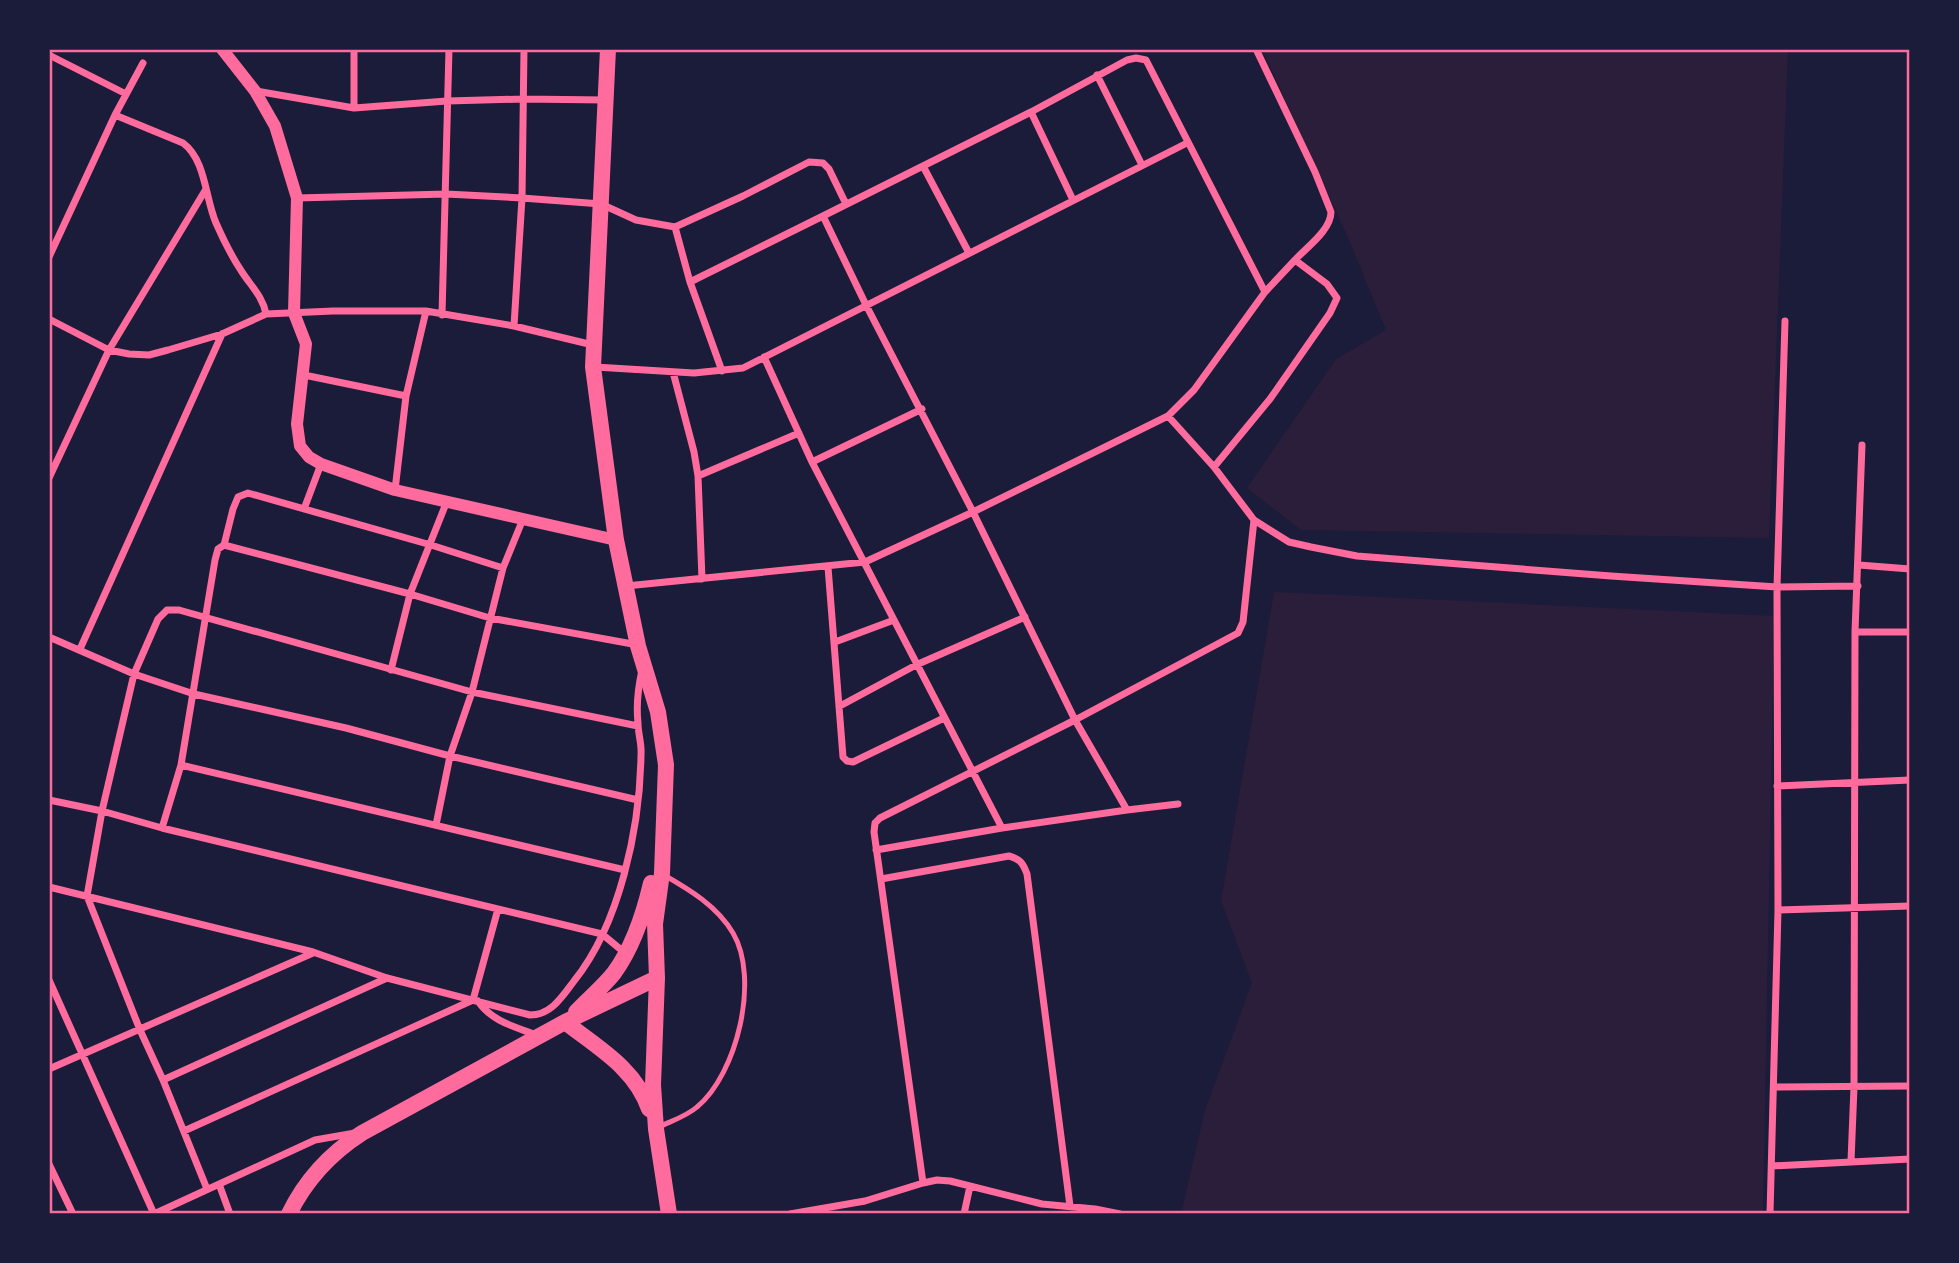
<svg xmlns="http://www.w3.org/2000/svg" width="1959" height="1263" font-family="Roboto,sans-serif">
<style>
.green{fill:#2a1e3b}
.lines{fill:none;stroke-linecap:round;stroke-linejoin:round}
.service{stroke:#ff6b9d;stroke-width:5}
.minor{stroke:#ff6b9d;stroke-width:7}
.tertiary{stroke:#ff6b9d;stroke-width:12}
.primary{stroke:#ff6b9d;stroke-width:16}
.neatline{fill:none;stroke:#ff6b9d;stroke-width:2.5}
</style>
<rect width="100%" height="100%" fill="#1b1b3a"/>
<path class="green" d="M 1262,49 L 1788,49 L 1769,538 L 1301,530 L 1247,488 L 1336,359 L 1386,330 L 1349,240 Z
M 1274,592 L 1774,616 L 1763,1214 L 1181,1214 L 1205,1110 L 1252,983 L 1221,901 Z"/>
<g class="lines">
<path class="service" d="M 659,1127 C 671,1121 687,1116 697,1107 C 737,1074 760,979 733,933 C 717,906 690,890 664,875"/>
<path class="minor" d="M 1256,49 L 1315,172 L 1331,212 C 1331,230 1307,247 1295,260
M 49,55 L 126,94
M 1097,75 L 1142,165
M 256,91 L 354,108 L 447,101 L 523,99 L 605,100
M 354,108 L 354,49
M 1031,112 L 1073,200
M 115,115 L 183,143 C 206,160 205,198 216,223 C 223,239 232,257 242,272 C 251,286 263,297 266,314
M 923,166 L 969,253
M 297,198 L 446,194 L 522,198 L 601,204 L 636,220 L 675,227
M 49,257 L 115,115 L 143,63
M 690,282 L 823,216
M 442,315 L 449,49
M 49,319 L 109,350 L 129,354 L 149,355 L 168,350 L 222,334 L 266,314 L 333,311 L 426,311 L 514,326 L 593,345
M 514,326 L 522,198 L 524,49
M 764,357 L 812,462 L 1002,828 L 1127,810 L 1075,720 L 973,512 L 866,305 L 823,216 L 1031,112 L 1127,60 L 1136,58 L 1146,60 L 1265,292 L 1194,390 L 1168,416
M 595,367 L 694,373 L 743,368 L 1187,143
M 722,371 L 690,282 L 675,227 L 743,196 L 809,162 L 823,163 L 829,169 L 846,204
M 673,372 L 694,452 L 698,476 L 799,433
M 304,375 L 406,396
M 812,462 L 922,409
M 1214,467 L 1270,399 L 1330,313 L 1337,298 L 1327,284 L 1295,260 L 1265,292
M 698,476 L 702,579
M 49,478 L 109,350 L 206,189
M 395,490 L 406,396 L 426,311
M 304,509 L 321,464
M 224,545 L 233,509 L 238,497 L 248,493 L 431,545 L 503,568 L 523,519
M 1859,565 L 1910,569
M 828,567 L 843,757 L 847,761 L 853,762 L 944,718
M 626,586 L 865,562 L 973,512 L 1168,416 L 1214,467 L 1254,520 L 1289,542 L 1311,547 L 1357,556 L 1611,576 L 1777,587 L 1858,586
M 1855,632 L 1910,632
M 49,637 L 134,674 L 194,694 L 346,728 L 450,756 L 638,800
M 835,642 L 894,620
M 80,649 L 222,334
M 391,670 L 410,594 L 447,501
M 840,706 L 916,665 L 1025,617
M 181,765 L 625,870
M 1777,786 L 1910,780
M 49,800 L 102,811 L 162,828 L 602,934 L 625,953
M 1127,810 L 1178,804
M 436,825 L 450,756 L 472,692 L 503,568
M 162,828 L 181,765 L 215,560 L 218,549 L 224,545 L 410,594 L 490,618 L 638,645
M 876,850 L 1002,828
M 881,879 L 1009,856 C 1020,859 1023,863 1027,874 L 1070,1206
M 49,887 L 313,952 L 387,978 L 530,1015 C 551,1015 562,997 574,981 C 620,924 640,827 641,755 C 642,744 638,734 638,723 C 636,705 638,688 642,670
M 1778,910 L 1910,906
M 49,980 L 154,1214
M 478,1001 C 492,1022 516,1027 539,1036
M 49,1069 L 313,953
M 163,1080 L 387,978
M 1774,1087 L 1910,1086
M 184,1131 L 473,1000 L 498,909
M 1851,1161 L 1854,1087 L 1855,632 L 1862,445
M 49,1164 L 73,1214
M 1772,1166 L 1910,1159
M 923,1183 L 874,832 L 875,823 L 880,818 L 1075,720 L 1238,633 L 1243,622 L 1254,520
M 219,1184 L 230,1214
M 207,1189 L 163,1080 L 140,1030 L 87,896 L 102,811 L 134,674 L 158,619 L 167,610 L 179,610 L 472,692 L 638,726
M 154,1214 L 315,1140 L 355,1133
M 790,1214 L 865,1201 L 923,1183 L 937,1180 L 950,1181 L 1042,1204 L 1095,1209 L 1120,1214
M 964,1214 L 970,1186
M 1770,1214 L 1778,910 L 1777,587 L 1785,321"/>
<path class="tertiary" d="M 222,49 L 255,91 L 275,126 L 297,198 L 294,313 L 306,344 L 297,424 L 300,446 L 309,457 L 321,464 L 395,490 L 616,540"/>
<path class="primary" d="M 608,49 L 593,367 L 616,540 L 638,646 L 658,712 L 666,765 L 662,873 L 655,924 L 657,978 L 653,1085 L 656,1129 L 669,1214
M 576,1012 C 588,999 603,987 614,973 C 633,947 644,913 651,883
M 565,1022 C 598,1048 635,1068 649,1109
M 289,1214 C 305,1181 331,1153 362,1133 L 565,1022 L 657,978"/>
</g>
<rect width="1959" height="1263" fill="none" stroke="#1b1b3a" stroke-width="102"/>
<rect x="51" y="51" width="1857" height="1161" class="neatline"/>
</svg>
